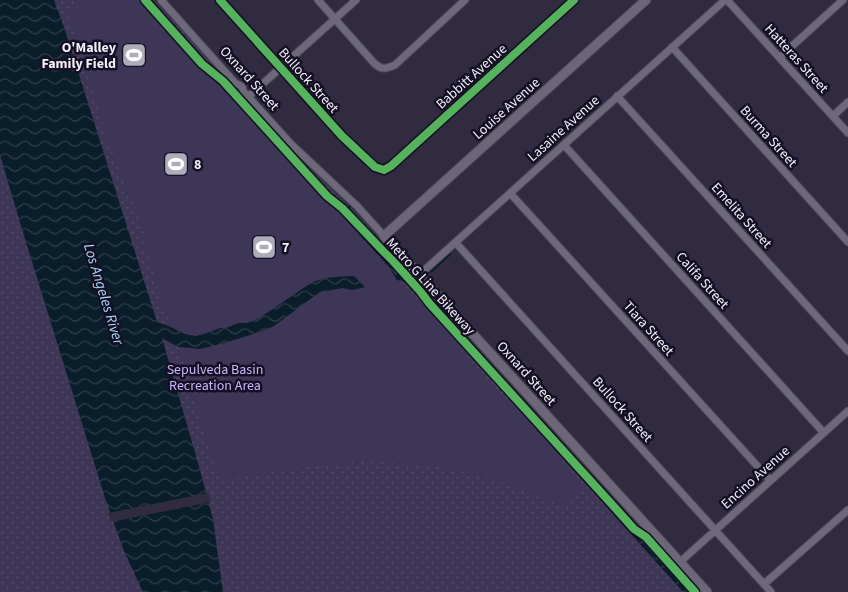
<svg xmlns="http://www.w3.org/2000/svg" width="848" height="592" font-family="'Source Sans 3',sans-serif">
<style>
.grass{fill:url(#grass-dots)}
.pitch{fill:#3e3656}
.water{fill:url(#water-waves)}
.pier{fill:#312b41}
.lines{fill:none;stroke-linecap:round;stroke-linejoin:round}
.stream{stroke:#0a1d2a;stroke-width:2}
.minor-casing{stroke:#494555;stroke-width:9}
.major-casing{stroke:#494555;stroke-width:11}
.minor{stroke:#6d697b;stroke-width:7}
.major{stroke:#6d6678;stroke-width:9}
.cycleway-casing{stroke:#140f22;stroke-width:11}
.cycleway{stroke:#56b35d;stroke-width:8}
.labels{text-anchor:middle;stroke-width:5;stroke-linejoin:round;paint-order:stroke}
.poi-label{font-size:14px;font-weight:bold;fill:#f2f0fb;stroke:#140f22;text-anchor:start}
.street-label{font-size:14px;fill:#f2f0fb;stroke:#140f22}
.park-label{font-size:14px;fill:#c5b6fb;stroke:#140f22}
.water-label{font-size:15px;font-style:italic;fill:#a6ddfe;stroke:#140f22}
</style>
<defs>
<pattern id="grass-dots" width="8" height="8" patternUnits="userSpaceOnUse" patternTransform="scale(1.25)"><rect width="8" height="8" fill="#3e3656"/><path d="M2 2h.1M6 6h.1" fill="none" stroke="#514a67" stroke-width="1.8" stroke-linecap="round"/></pattern>
<pattern id="water-waves" width="16" height="10" patternUnits="userSpaceOnUse" patternTransform="scale(1.25)"><rect width="16" height="10" fill="#0a1d2a"/><path d="M0 5q4-4 8 0t8 0" fill="none" stroke="#2e3e4a"/></pattern>
</defs>
<rect width="100%" height="100%" fill="#312b41"/>
<path class="grass" d="M 0,0 L 154,0 L 293,152 L 356,213 L 700,592 L 0,592 Z"/>
<path class="pitch" d="M 85,0 L 142,0 L 318,195 L 343,212 L 341,214 L 345,220 L 390,270 L 393,276 L 585,487 L 563,506 L 493,479 L 437,466 L 370,461 L 310,466 L 220,480 L 215,468 L 179,348 L 169,319 L 163,309 L 150,261 L 143,228 L 110,146 L 69,14 Z"/>
<path class="water" d="M 0,0 L 54,0 L 65,30 L 157,322 L 169,326 L 182,333 L 189,335 L 196,336 L 204,334 L 220,328 L 226,328 L 238,323 L 247,323 L 258,319 L 308,285 C 322,276 338,277 354,276 L 365,287 L 352,290 L 343,288 L 320,292 L 274,326 L 260,332 L 221,344 L 200,349 L 190,348 L 178,347 L 162,338 L 200,470 L 213,519 L 223,592 L 143,592 L 124,551 L 105,498 L 21,226 L 0,155 Z
M 344,213 L 348,219 L 392,266 L 395,275 L 400,273 L 404,278 L 407,281 L 488,372 L 688,592 L 683,592 L 406,283 L 402,281 L 397,280 L 388,266 L 346,220 L 344,217 Z"/>
<path class="pier" d="M 208,493 L 211,502 L 111,522 L 108,513 Z"/>
<g class="lines">
<path class="stream" d="M 345,216 L 347,210 L 351,205
M 427,272 L 432,271 L 450,254
M 667,572 L 677,563"/>
<defs>
<path id="minor" d="M 161,0 L 236,84 C 241,85 243,87 243,91 L 291,144 L 357,206 L 384,236
M 220,0 L 342,136 L 375,167 L 384,170 L 391,166 L 574,0
M 318,0 L 374,63 C 381,70 386,69 395,65 L 465,0
M 727,0 L 848,133
M 672,47 L 848,242
M 780,57 L 843,0
M 617,96 L 848,351
M 248,97 L 356,0
M 833,116 L 848,102
M 564,145 L 824,433
M 510,193 L 770,480
M 456,243 L 771,592
M 419,275 L 725,0
M 680,562 L 848,411
M 764,584 L 848,510"/>
<path id="major" d="M 646,0 L 384,236 L 707,592"/>
</defs>
<use href="#minor" class="minor-casing"/>
<use href="#major" class="major-casing"/>
<use href="#minor" class="minor"/>
<use href="#major" class="major"/>
<defs>
<path id="cycleway" d="M 145,0 L 202,64 L 223,81 L 327,196 L 342,208 L 383,251 L 393,261 L 420,291 L 429,303 L 617,510 L 634,529 L 646,537 L 695,592
M 220,0 L 342,136 L 375,167 L 384,170 L 391,166 L 574,0"/>
</defs>
<use href="#cycleway" class="cycleway-casing"/>
<use href="#cycleway" class="cycleway"/>
</g>
<defs>
<symbol id="stadium-square" viewBox="-11 -11 22 22"><rect x="-9" y="-9" width="18" height="18" rx="4" fill="#aeabba" stroke="#140f22"/><path d="M0-5a6.5 5 0 1 0 0 10a6.5 5 0 1 0 0-10ZM-3.5-1.8h7v3.6h-7Z" fill="#fff"/></symbol>
</defs>
<g fill-rule="evenodd">
<use href="#stadium-square" x="120" y="41" width="28" height="28"/>
<use href="#stadium-square" x="162" y="150" width="28" height="28"/>
<use href="#stadium-square" x="250" y="233" width="28" height="28"/>
</g>
<g class="labels">
<g class="poi-label">
<text x="116" y="52" text-anchor="end">O'Malley<tspan x="116" dy="16">Family Field</tspan></text>
<text x="194" y="169">8</text>
<text x="282" y="252">7</text>
</g>
<g class="street-label">
<text transform="translate(797 58) rotate(48)" y="5">Hatteras Street</text>
<text transform="translate(471 76) rotate(-42)" y="5">Babbitt Avenue</text>
<text transform="translate(250 78) rotate(48)" y="5">Oxnard Street</text>
<text transform="translate(309 80) rotate(48)" y="5">Bullock Street</text>
<text transform="translate(506 108) rotate(-42)" y="5">Louise Avenue</text>
<text transform="translate(563 128) rotate(-42)" y="5">Lasaine Avenue</text>
<text transform="translate(769 136) rotate(48)" y="5">Burma Street</text>
<text transform="translate(742 215) rotate(48)" y="5">Emelita Street</text>
<text transform="translate(703 280) rotate(48)" y="5">Califa Street</text>
<text transform="translate(431 286) rotate(48)" y="5">Metro G Line Bikeway</text>
<text transform="translate(649 328) rotate(48)" y="5">Tiara Street</text>
<text transform="translate(527 373) rotate(48)" y="5">Oxnard Street</text>
<text transform="translate(623 409) rotate(48)" y="5">Bullock Street</text>
<text transform="translate(755 477) rotate(-42)" y="5">Encino Avenue</text>
</g>
<g class="park-label">
<text x="215" y="374">Sepulveda Basin<tspan x="215" dy="16">Recreation Area</tspan></text>
</g>
<g class="water-label">
<text transform="translate(104 294) rotate(73)" y="5">Los Angeles River</text>
</g>
</g>
</svg>
